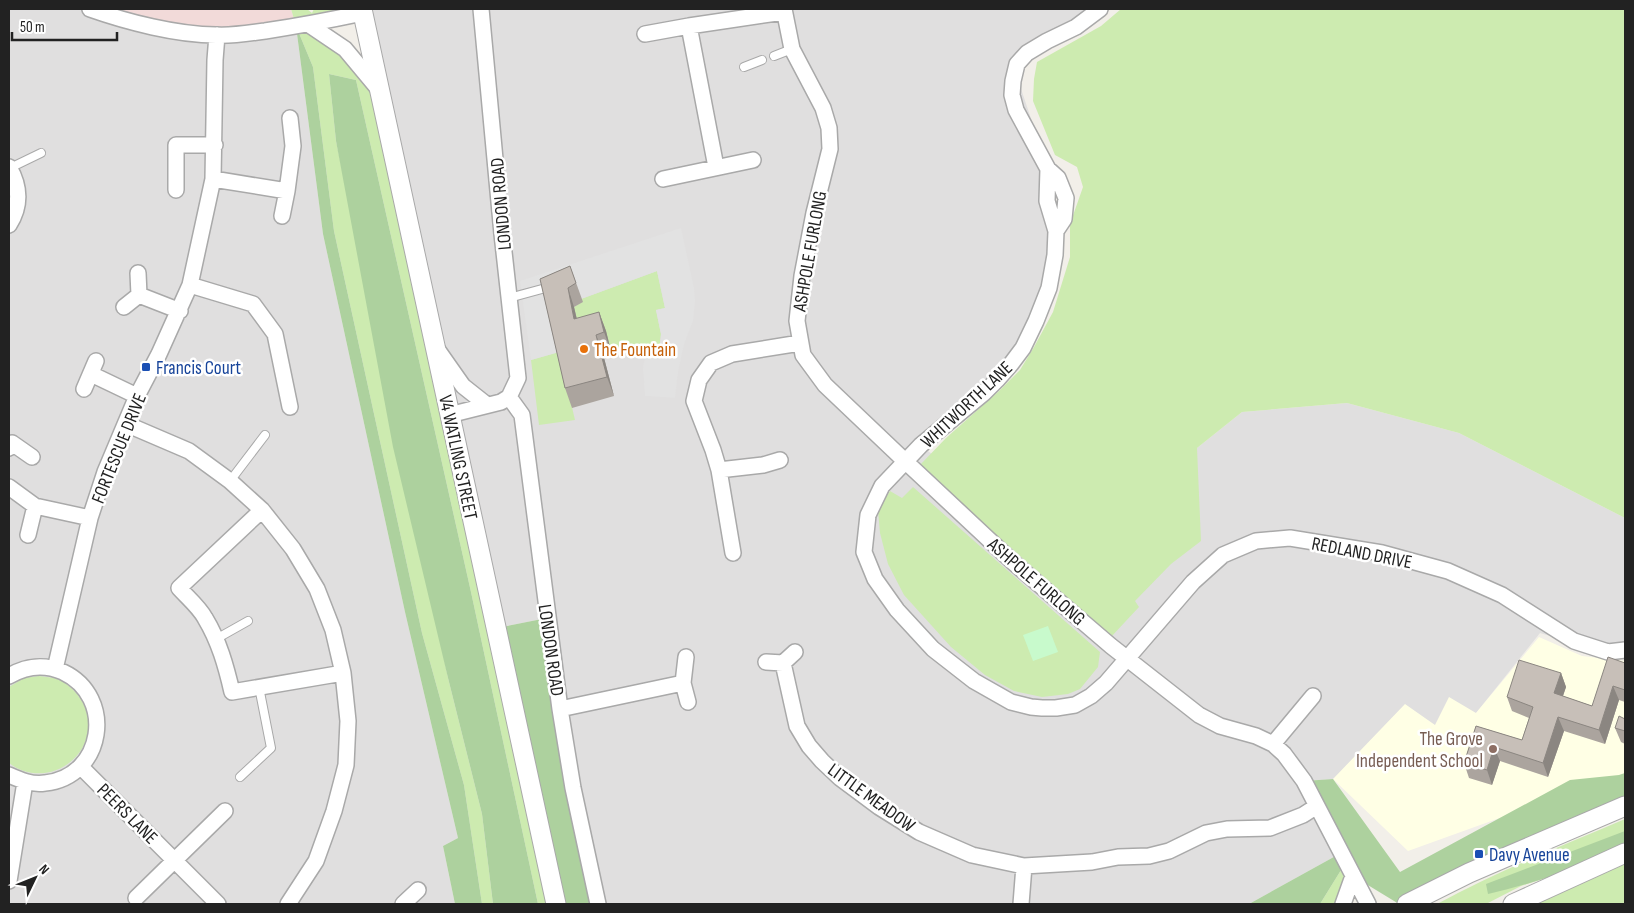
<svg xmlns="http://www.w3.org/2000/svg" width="1634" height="913" font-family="'Sofia Sans Condensed',sans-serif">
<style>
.residential{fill:#e0dfdf}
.commercial{fill:#f2dad9}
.education{fill:#ffffe5}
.grass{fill:#cdebb0}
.forest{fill:#add19e}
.park{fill:#c8facc}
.parking{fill:#e2e2e2}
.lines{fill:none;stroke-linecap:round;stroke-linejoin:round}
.service-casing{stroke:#a9a9a9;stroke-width:10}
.minor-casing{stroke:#a9a9a9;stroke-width:18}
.tertiary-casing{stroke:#a9a9a9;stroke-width:21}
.service{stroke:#fff;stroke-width:8}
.minor{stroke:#fff;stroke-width:15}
.tertiary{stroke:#fff;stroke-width:19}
.wall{fill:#aba49e}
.shaded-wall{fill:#8b8681}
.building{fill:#c7bfb8;stroke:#8b8681}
.food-dot{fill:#e8710a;stroke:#fff;stroke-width:2}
.transit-dot{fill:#1a4fb4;stroke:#fff;stroke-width:2}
.education-dot{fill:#8d6e63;stroke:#fff;stroke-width:2}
.labels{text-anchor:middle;stroke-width:5;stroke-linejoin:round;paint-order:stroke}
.street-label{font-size:19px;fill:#222;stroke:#fff}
.food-label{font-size:19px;fill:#c56008;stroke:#fff;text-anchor:start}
.transit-label{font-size:19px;fill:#164399;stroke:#fff;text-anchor:start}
.education-label{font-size:19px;fill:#785e54;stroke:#fff;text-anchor:end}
</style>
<rect width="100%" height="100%" fill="#f2efe9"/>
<path class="residential" d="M 9,9 L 92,9 L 296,26 L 323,234 L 405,612 L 458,838 L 443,846 L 455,904 L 9,904 Z
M 362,9 L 1100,9 L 1015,71 L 1048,169 L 1055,255 L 1023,348 L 921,446 L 1134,601 L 1197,448 L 1242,412 L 1347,403 L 1459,433 L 1625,518 L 1625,658 L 1540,633 L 1476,713 L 1333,779 L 1305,781 L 1341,853 L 1249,904 L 598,904 L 547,618 L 497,628 Z"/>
<path class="commercial" d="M 92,9 L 291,9 L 296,26 L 217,35 Z"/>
<path class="education" d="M 1539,637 L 1582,656 L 1625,661 L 1625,773 L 1408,851 L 1333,779 L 1405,704 L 1435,725 L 1449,697 L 1476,713 Z"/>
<path class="grass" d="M 291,9 L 307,9 L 312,13 L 314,9 L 362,9 L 309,24 L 380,91 L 556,904 L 538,904 L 471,592 L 356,80 L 329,74 L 336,141 L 448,678 L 482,814 L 493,904 L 482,904 L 464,785 L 422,633 L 334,231 L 313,67 L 296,26 Z
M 1121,9 L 1625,9 L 1625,518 L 1459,433 L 1347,403 L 1242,412 L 1197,448 L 1201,541 L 1171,564 L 1135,601 L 1139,607 L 1111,637 L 919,466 L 946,438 L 999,391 L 1020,370 L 1034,347 L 1053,312 L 1070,257 L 1070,224 L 1083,187 L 1077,167 L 1055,155 L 1033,101 L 1034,79 L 1037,62 L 1101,26 Z
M 657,271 L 665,308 L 656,310 L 661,334 L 659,353 L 609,346 L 581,339 L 574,307 L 582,302 L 581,299 Z
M 559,352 L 575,420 L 539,425 L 531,360 Z
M 913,487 L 1100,652 L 1098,667 L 1080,689 L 1068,694 L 1042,697 L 1014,691 L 985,675 L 951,647 L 904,595 L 888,564 L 880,533 L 878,510 L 890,491 L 902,498 Z
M 39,676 C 44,677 49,677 54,678 C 67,682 77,692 83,703 C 106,750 50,794 9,763 L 9,687 L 24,678 Z
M 1625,819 L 1625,849 L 1585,865 L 1521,886 L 1486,904 L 1437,904 C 1498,871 1562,846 1625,819 Z
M 1625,853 L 1625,904 L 1513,904 Z
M 1346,862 L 1353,876 L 1343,904 L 1320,904 Z"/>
<path class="forest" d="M 296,26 L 313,67 L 334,231 L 422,633 L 464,785 L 482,904 L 455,904 L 443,846 L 458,838 L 405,612 L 323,234 Z
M 329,74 L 356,80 L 471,592 L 538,904 L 493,904 L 482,814 L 448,678 L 393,447 L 336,141 Z
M 547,618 L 598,904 L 556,904 L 497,628 Z
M 1625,773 L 1625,806 L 1399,904 L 1353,876 L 1346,862 L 1320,904 L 1249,904 L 1341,853 L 1304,781 L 1333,779 L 1400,872 L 1570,780 L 1619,775 Z
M 1625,831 L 1625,847 C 1581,867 1536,883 1488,894 L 1486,884 Z"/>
<path class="park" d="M 1048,626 L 1058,652 L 1033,661 L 1023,635 Z"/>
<path class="parking" d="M 681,228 L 694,288 L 695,301 L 693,321 L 684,344 L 678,372 L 675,398 L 645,396 L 643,367 L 647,351 L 659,353 L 661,334 L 656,310 L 665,308 L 657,271 L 581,299 L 577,286 L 559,352 L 531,360 L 520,281 Z"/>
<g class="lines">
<defs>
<path id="service" d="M 774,56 L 792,49
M 744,67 L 762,60
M 10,168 L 41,153
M 509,298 L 542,289
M 230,481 L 265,435
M 216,639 L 248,621
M 240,777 L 271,748 L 259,687"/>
<path id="minor" d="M 90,9 C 127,22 177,35 216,35 C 233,36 249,33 265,31 C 298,26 330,20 363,13
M 784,9 L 792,49 L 823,108 L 829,128 L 830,149 L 814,213 L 802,276 L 797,321 L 803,355 L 825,385 L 906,462 L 1014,563 L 1111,646 L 1199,715 L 1220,726 L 1256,736 L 1273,744 L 1284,754 L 1304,781 L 1368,904
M 308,24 L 345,49 L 380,91
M 689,26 L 716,167
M 645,34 L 689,26 L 784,12
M 9,167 C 20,186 21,206 9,225
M 1048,169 L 1047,201 L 1056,231 L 1055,255 L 1049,288 L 1036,321 L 1023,348 L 1011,364 L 997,380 L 984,393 L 921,445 L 882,486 L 868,515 L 864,552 L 875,579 L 897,610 L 933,649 L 974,681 L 1011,702 L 1031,707 L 1042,708 L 1056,708 L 1075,705 L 1091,696 L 1106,683 L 1193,582 L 1223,555 L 1256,541 L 1290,538 L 1382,553 L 1448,571 L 1502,595 L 1574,641 L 1608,652 L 1625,650
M 213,179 L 287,191 L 293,146 L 290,118
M 663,179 L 753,160
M 176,190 L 176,145 L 215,145
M 282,216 L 287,191
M 1056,231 L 1064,219 L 1066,198 L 1058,178 L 1048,169 L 1016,110 L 1012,95 L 1013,81 L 1017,64 L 1027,53 L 1047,41 L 1076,27 L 1100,9
M 190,285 L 253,304 L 275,334 L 290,407
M 139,295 L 180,311
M 124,307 L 139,295 L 138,273
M 437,349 L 463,386 L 487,405
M 91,374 L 137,396
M 84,389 L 96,361
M 509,397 L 522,415 L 560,709 L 573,788 L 598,904
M 449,415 L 501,402 L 509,397 L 518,378 L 502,234 L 481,9
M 126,424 L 189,451 L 230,481 L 262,510 L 293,549 L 317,589 L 333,630 L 343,673 L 348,721 L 346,765 L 334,811 L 316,861 L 288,904
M 9,448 L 12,443 L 32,457
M 719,470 L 763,465 L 780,460
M 9,487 L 35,506 L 90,518
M 262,510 L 179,588 C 188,598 199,607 205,618 C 219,641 226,666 232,692 L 343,673
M 28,535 L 35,506
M 733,553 L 719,470 L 713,450 L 694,401 L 699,380 L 711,363 L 732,354 L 800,343
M 766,662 L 783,663 L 795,652
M 783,663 L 797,726 L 809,746 L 822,761 L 840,778 L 879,807 L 919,832 L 972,855 L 1024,866 L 1092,862 L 1118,857 L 1149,856 L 1169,851 L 1206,833 L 1227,829 L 1270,828 L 1303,815 L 1317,806
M 55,669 L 90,518 L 105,472 L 137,396 L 159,354 L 190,285 L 213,179 L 215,60 L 217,35
M 9,676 C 26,666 45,664 63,672 C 116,697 104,777 45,783 C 32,785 20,780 9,775
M 683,683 L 688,702
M 560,709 L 683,683 L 686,657
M 1273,744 L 1313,696
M 81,767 L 218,904
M 9,881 L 25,782
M 136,898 L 225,811
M 403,904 L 418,890
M 1021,904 L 1024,866
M 1343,904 L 1353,876"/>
<path id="tertiary" d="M 362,9 L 556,904
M 1407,904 L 1469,873 L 1625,806
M 1513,904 L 1625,853"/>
</defs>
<use href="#service" class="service-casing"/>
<use href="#minor" class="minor-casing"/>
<use href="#tertiary" class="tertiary-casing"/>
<use href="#service" class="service"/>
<use href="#minor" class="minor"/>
<use href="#tertiary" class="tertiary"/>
</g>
<path class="wall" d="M 570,266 L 583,302 L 574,307 L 577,319 L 599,312 L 606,331 L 611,351 L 603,354 L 614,396 L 572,408 L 565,388 L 540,279 Z
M 1625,663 L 1625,702 L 1619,700 L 1605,744 L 1564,731 L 1548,777 L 1500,761 L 1492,785 L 1469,778 L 1464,763 L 1476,726 L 1522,740 L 1529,718 L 1512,711 L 1507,697 L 1561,673 L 1566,687 L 1563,696 L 1592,706 Z
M 1625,719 L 1625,744 L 1621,742 L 1615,728 Z"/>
<path class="shaded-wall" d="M 568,288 L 574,307 L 581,338 L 574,319 Z
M 599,312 L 606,331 L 611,351 L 604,332 Z
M 596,335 L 603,354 L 614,396 L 607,377 Z
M 1561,673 L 1566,687 L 1559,707 L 1554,693 Z
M 1613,686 L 1619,700 L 1605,744 L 1599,730 Z
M 1558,717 L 1564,731 L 1548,777 L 1543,763 Z
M 1494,747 L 1500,761 L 1492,785 L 1487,770 Z"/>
<path class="building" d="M 570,266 L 576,283 L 568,288 L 574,319 L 599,312 L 604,332 L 596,335 L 607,377 L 565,388 L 540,279 Z
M 1608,657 L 1625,663 L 1625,690 L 1613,686 L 1599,730 L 1558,717 L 1543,763 L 1494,747 L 1487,770 L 1464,763 L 1476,726 L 1522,740 L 1533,707 L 1507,697 L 1519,660 L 1561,673 L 1554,693 L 1592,706 Z
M 1619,716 L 1625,719 L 1625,731 L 1615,728 Z"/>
<circle class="food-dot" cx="584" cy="349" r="5"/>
<g class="transit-dot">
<rect x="141" y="362" width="10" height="10" rx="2.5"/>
<rect x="1474" y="849" width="10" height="10" rx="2.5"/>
</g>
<circle class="education-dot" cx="1493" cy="749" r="5"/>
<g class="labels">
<g class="street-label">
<text transform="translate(500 204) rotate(-95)" y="7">LONDON ROAD</text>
<text transform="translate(809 251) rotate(-80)" y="7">ASHPOLE FURLONG</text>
<text transform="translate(966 404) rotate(-43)" y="7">WHITWORTH LANE</text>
<text transform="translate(118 448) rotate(-68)" y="7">FORTESCUE DRIVE</text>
<text transform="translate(459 457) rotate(78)" y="7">V4 WATLING STREET</text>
<text transform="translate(1362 552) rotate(11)" y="7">REDLAND DRIVE</text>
<text transform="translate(1037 581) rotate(41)" y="7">ASHPOLE FURLONG</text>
<text transform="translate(552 650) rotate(82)" y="7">LONDON ROAD</text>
<text transform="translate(872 797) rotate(36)" y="7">LITTLE MEADOW</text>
<text transform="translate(128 813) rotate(45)" y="7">PEERS LANE</text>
</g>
<g class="food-label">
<text x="594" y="356">The Fountain</text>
</g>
<g class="transit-label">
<text x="156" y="374">Francis Court</text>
<text x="1489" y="861">Davy Avenue</text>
</g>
<g class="education-label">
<text x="1483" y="745">The Grove<tspan x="1483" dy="22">Independent School</tspan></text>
</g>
</g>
<rect width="1634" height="913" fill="none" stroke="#222222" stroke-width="20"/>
<g transform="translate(35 878) rotate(47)" stroke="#ffffff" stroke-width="4" paint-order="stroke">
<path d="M0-4L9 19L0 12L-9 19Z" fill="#222222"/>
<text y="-8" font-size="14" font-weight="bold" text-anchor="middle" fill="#222222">N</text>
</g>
<path d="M12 32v8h105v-8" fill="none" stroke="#222222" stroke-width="2.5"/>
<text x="20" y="32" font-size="15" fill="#222222" stroke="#ffffff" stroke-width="4" paint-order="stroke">50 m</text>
</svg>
